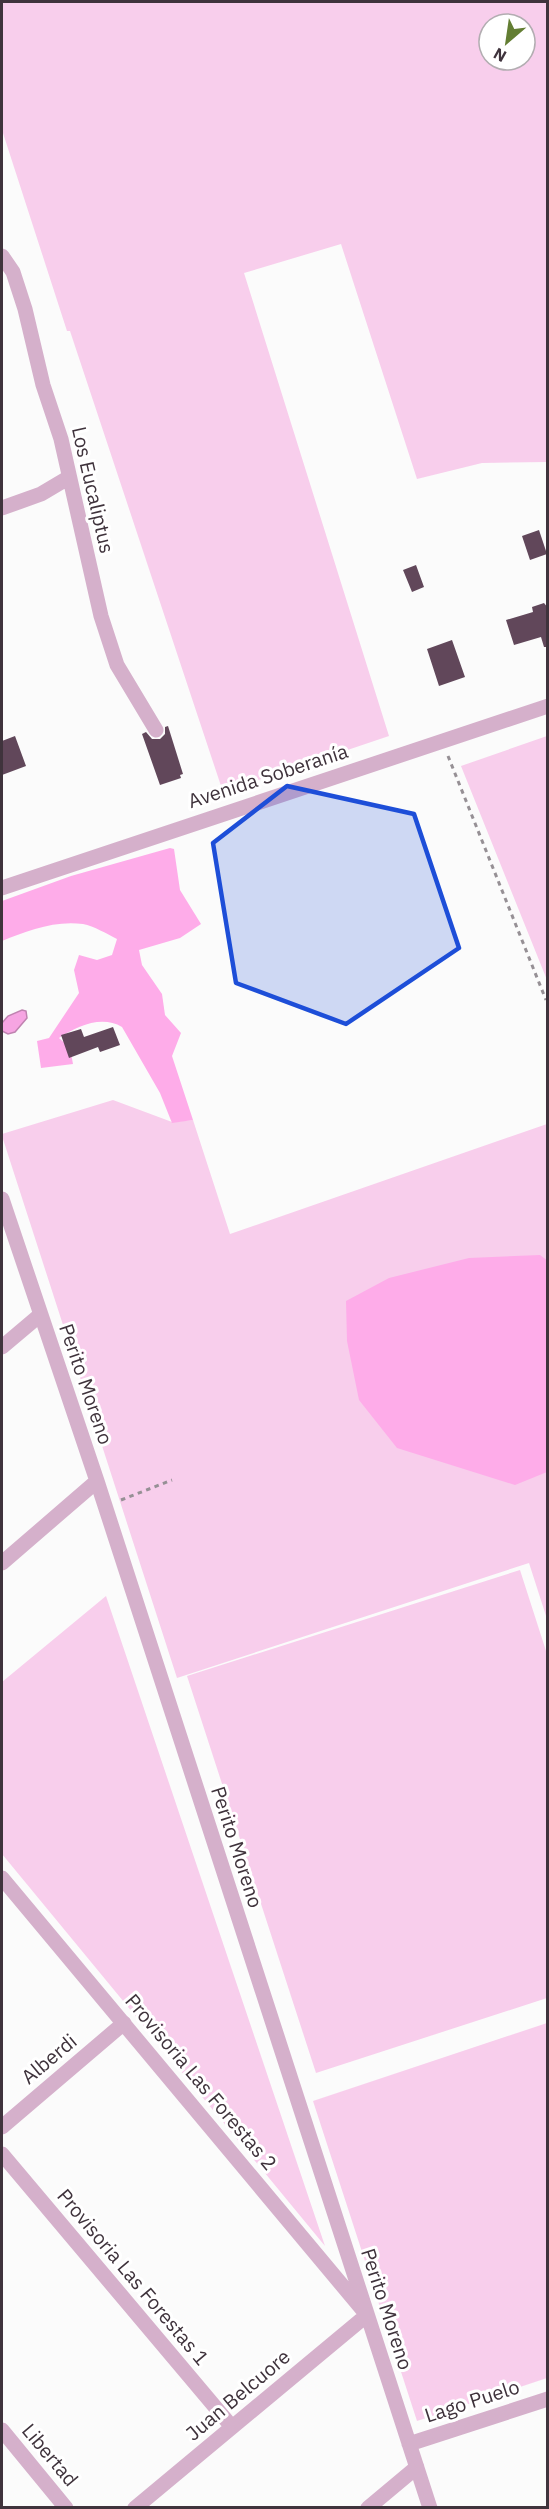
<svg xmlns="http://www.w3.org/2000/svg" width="549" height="2509" font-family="'IBM Plex Sans',sans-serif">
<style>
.green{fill:#f8ceec;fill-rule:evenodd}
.forest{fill:#feace9}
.water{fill:#f6a5e2;stroke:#bf83b0;stroke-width:1.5}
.building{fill:#61475a}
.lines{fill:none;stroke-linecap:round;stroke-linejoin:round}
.path{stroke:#969095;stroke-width:3;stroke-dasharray:4.5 4.5;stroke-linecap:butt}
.minor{stroke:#d5b0cb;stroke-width:15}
.marked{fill:#1d4ed8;fill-opacity:0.2;stroke:#1d4ed8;stroke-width:4.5;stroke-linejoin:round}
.labels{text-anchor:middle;stroke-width:6;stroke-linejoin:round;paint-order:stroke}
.street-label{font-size:20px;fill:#3f333c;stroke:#fff}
</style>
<rect width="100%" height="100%" fill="#fbfbfb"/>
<path class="green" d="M 2,2 L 547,2 L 547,462 L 482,463 L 417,479 L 341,244 L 244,273 L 389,736 L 223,792 L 70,331 L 67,331 L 2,130 ZM 489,24 L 525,24 L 525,60 L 489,60 Z
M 547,736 L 548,736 L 547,980 L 461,766 Z
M 113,1100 L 172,1122 L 193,1120 L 230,1234 L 547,1124 L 547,1619 L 529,1563 L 177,1678 L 2,1136 L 2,1134 Z
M 520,1570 L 547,1654 L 547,1998 L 316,2073 L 187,1676 Z
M 106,1596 L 325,2246 L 2,1854 L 2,1682 Z
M 547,2023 L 547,2378 L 417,2421 L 313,2101 Z"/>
<path class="forest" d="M 170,848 L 174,849 L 180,890 L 201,924 L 180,938 L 139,950 L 142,965 L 162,994 L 165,1015 L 181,1033 L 172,1056 L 193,1120 L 172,1123 L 160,1093 L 122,1027 C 102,1015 77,1026 59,1038 L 70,1048 L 73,1064 L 41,1068 L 37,1041 L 49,1038 L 79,993 L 74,970 L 79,955 L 97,960 L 112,955 L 117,939 C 107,934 94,926 83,924 C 55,920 26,931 2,941 L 2,901 L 71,876 Z
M 540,1255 L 548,1261 L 547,1472 L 515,1485 L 397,1448 L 359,1400 L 347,1341 L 346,1301 L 389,1278 L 469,1258 Z"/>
<path class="water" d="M 22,1010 L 26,1011 L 27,1018 L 15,1032 L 8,1034 L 2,1031 L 2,1023 L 8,1016 Z"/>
<path class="building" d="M 539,530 L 547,554 L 530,560 L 522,536 Z
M 416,565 L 424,587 L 412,592 L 403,570 Z
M 544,603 L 548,608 L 548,647 L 544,647 L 541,637 L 514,645 L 506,620 L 533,612 L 532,607 Z
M 452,640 L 465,677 L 439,686 L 427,649 Z
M 168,726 L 183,774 L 180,775 L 181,778 L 160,785 L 142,734 L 146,732 L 152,739 L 160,739 L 165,734 L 165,727 Z
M 15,736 L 26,766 L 2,775 L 2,741 Z
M 113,1027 L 120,1045 L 100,1052 L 98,1047 L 69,1058 L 61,1035 L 81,1029 L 84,1037 Z"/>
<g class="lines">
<path class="path" d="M 448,756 L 546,1000
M 121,1500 L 172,1480"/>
<path class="minor" d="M 2,256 L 13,272 L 25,309 L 43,385 L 61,439 L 101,616 L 117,665 L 156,730
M 2,508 L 41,494 L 68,478
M 2,888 L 548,706
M 2,1199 L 97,1481 L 430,2508
M 2,1347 L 40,1315
M 2,1563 L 97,1481
M 2,1878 L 367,2315 L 135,2508
M 2,2127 L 124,2023
M 2,2154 L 232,2427
M 2,2430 L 66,2508
M 409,2444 L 548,2399
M 368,2508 L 417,2467"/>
</g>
<path class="marked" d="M 287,786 L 414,814 L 459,948 L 346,1024 L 236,983 L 213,843 Z"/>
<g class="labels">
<g class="street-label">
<text transform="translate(93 490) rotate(77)" y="7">Los Eucaliptus</text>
<text transform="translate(268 776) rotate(-18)" y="7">Avenida Soberanía</text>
<text transform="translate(86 1384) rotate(71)" y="7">Perito Moreno</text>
<text transform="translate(237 1847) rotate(72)" y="7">Perito Moreno</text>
<text transform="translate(49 2059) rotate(-40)" y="7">Alberdi</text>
<text transform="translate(201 2082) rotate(50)" y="7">Provisoria Las Forestas 2</text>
<text transform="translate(133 2277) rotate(50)" y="7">Provisoria Las Forestas 1</text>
<text transform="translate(387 2309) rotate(72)" y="7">Perito Moreno</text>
<text transform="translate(238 2395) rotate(-40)" y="7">Juan Belcuore</text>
<text transform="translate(472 2401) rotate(-18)" y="7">Lago Puelo</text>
<text transform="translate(50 2455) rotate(50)" y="7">Libertad</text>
</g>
</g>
<rect width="549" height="2509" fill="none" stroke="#3f333c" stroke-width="6"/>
<g transform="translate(507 42) rotate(209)"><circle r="28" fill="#ffffff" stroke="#b2adb1" stroke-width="1.5"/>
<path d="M0-4.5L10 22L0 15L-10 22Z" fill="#637e33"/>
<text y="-9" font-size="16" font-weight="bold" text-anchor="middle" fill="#3f333c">N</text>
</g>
</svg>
